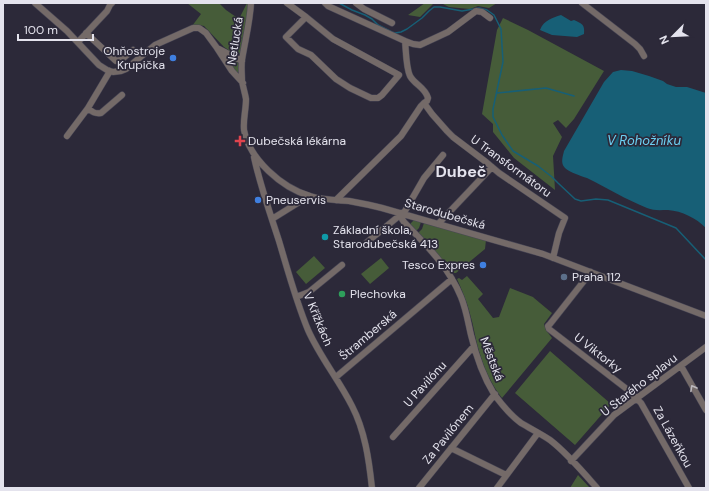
<svg xmlns="http://www.w3.org/2000/svg" width="709" height="491" font-family="'DM Sans',sans-serif">
<style>
.green{fill:#465c39}
.water{fill:#175f76}
.lines{fill:none;stroke-linecap:round;stroke-linejoin:round}
.stream{stroke:#175f76;stroke-width:1.5}
.minor-casing{stroke:#494756;stroke-width:7}
.minor{stroke:#746a68;stroke-width:6}
.oneway{stroke:#bdb9be}
.shop-dot{fill:#3f7fe0;stroke:#2c2939;stroke-width:1.5}
.health-dot{fill:#e0444e;stroke:#2c2939;stroke-width:1.5}
.culture-dot{fill:#0f9aa8;stroke:#2c2939;stroke-width:1.5}
.service-dot{fill:#5c6f8a;stroke:#2c2939;stroke-width:1.5}
.leisure-dot{fill:#2e9e5b;stroke:#2c2939;stroke-width:1.5}
.labels{text-anchor:middle;stroke-width:3.5;stroke-linejoin:round;paint-order:stroke}
.street-label{font-size:12px;fill:#e4e3ed;stroke:#2c2939}
.poi-label{font-size:12px;fill:#e4e3ed;stroke:#2c2939;text-anchor:start}
.water-label{font-size:13px;font-style:italic;fill:#6cd1f4;stroke:#2c2939}
.district-label{font-size:16px;font-weight:bold;fill:#e4e3ed;stroke:#2c2939}
</style>
<rect width="100%" height="100%" fill="#2c2939"/>
<path class="green" d="M 187,3 L 219,3 L 226,10 L 239,19 L 247,3 L 249,3 L 247,21 L 241,53 L 236,55 L 224,47 L 204,26 L 199,25 L 192,26 L 201,14 Z
M 425,3 L 436,3 L 433,4 L 420,17 L 408,15 Z
M 441,3 L 497,3 L 489,8 L 478,6 L 470,9 L 459,8 L 449,7 Z
M 503,18 L 528,30 L 604,71 L 574,119 L 566,128 L 558,120 L 553,123 L 562,137 L 553,156 L 555,190 L 514,158 L 493,132 L 493,124 L 482,114 L 497,30 Z
M 228,57 C 237,61 240,62 239,72 L 236,72 L 227,59 Z
M 414,220 L 421,222 L 419,228 L 416,231 L 410,225 L 411,223 Z
M 424,223 L 486,240 L 485,249 L 456,273 L 452,273 L 418,233 L 422,229 Z
M 314,256 L 325,268 L 306,284 L 296,272 Z
M 381,258 L 389,268 L 370,284 L 361,274 Z
M 467,276 L 483,294 L 478,299 L 493,318 L 499,317 L 510,288 L 533,297 L 534,298 L 552,313 L 544,324 L 546,330 L 552,338 L 502,398 C 491,384 484,368 479,351 C 475,339 474,326 470,314 C 467,302 462,290 457,279 L 459,278 L 462,280 Z
M 550,351 L 611,404 L 575,445 L 515,393 Z
M 578,475 L 590,488 L 570,488 Z"/>
<path class="water" d="M 561,15 L 571,21 L 574,20 C 582,24 585,24 584,34 L 577,37 L 552,35 L 540,30 C 544,20 552,18 561,15 Z
M 621,70 L 632,71 L 649,76 L 663,81 L 667,84 L 676,87 L 687,87 L 706,93 L 706,228 C 696,218 682,211 668,210 C 661,210 654,211 647,208 C 627,200 607,188 587,178 C 581,176 569,172 565,168 C 560,163 563,156 564,151 L 604,82 L 613,72 Z"/>
<g class="lines">
<path class="stream" d="M 339,3 L 352,10 L 365,15 L 372,19 L 378,25 L 392,32 L 395,33 L 401,32 L 407,29 L 422,18 L 429,11 L 434,7 L 440,7 L 462,11 L 479,8 L 487,10 L 494,15 L 501,29 L 503,62 L 493,109 L 493,117 L 502,135 L 513,151 L 538,166 L 552,177 L 558,183 L 575,199 L 581,201 L 596,199 L 608,200 L 676,228 L 706,260
M 497,93 L 546,88 L 574,96"/>
<defs>
<path id="minor" d="M 35,3 L 67,31 L 99,65 L 107,70 L 113,72 L 121,71 L 126,69 L 155,45 L 193,28 L 199,28 L 206,33 L 217,48 L 232,71 L 243,83
M 251,3 C 250,22 245,41 242,60 C 241,67 242,74 242,81 C 243,87 245,93 246,99 C 246,110 243,119 244,130 C 249,159 282,188 310,196 C 322,200 336,200 349,201 C 360,203 371,205 382,208 L 543,254 L 706,316
M 287,3 L 306,17 L 333,39 L 399,75 L 382,95 L 378,98 L 371,98 L 350,88 L 336,79 L 311,55 L 298,49 L 286,37 L 306,17
M 325,3 L 328,6 L 405,41 C 406,50 406,68 410,76 C 415,85 425,87 428,98 L 427,101 L 424,103 L 432,114 L 447,131 L 453,137 L 486,162 L 499,173 L 565,218 L 559,233 L 553,258
M 356,3 L 364,9 L 392,23
M 582,3 L 635,44 L 640,49 L 644,56
M 86,33 L 116,61 L 121,60 L 133,50
M 405,41 L 413,44 L 420,45 L 448,32 L 476,11 L 482,12 L 490,18
M 78,42 L 107,11 L 110,5 L 112,3
M 219,49 L 242,61
M 88,108 C 92,112 95,114 101,113 L 122,95
M 67,136 L 88,108 L 110,71
M 254,157 C 260,185 270,213 279,241 C 288,271 296,301 308,330 C 320,357 339,380 352,406 C 365,431 369,460 372,488
M 336,200 L 401,136 L 421,106 L 424,103
M 401,213 L 402,219 L 404,222 C 426,245 449,267 461,297 C 466,309 468,322 471,335 C 476,356 483,376 494,394 C 502,405 510,415 521,423 C 531,429 541,434 550,440 C 567,453 583,472 597,488
M 272,219 L 309,196
M 438,224 L 492,167
M 366,243 L 405,211 L 424,178 L 443,155
M 591,272 L 550,324 L 548,326 L 549,329 L 628,390 L 641,403 L 689,488
M 296,297 L 309,292 L 342,265
M 681,366 L 706,410
M 336,377 L 452,279
M 393,437 L 474,346
M 451,448 L 506,475
M 571,461 L 614,415 L 706,347
M 419,488 L 495,394
M 497,488 L 538,433"/>
</defs>
<use href="#minor" class="minor-casing"/>
<use href="#minor" class="minor"/>
</g>
<defs><path id="oneway-chevron" d="M-2-3.5L2.5 0L-2 3.5" fill="none" stroke-width="1.6" stroke-linecap="round" stroke-linejoin="round"/></defs>
<use class="oneway" href="#oneway-chevron" transform="translate(693 388) rotate(-119)"/>
<g class="shop-dot">
<circle cx="173" cy="58" r="4"/>
<circle cx="258" cy="200" r="4"/>
<circle cx="483" cy="265" r="4"/>
</g>
<path class="health-dot" d="M238 135h4v4h4v4h-4v4h-4v-4h-4v-4h4z"/>
<circle class="culture-dot" cx="325" cy="237" r="4"/>
<circle class="service-dot" cx="564" cy="277" r="4"/>
<circle class="leisure-dot" cx="342" cy="294" r="4"/>
<g class="labels">
<g class="street-label">
<text transform="translate(235 41) rotate(-81)" y="4">Netlucká</text>
<text transform="translate(511 166) rotate(36)" y="4">U Transformátoru</text>
<text transform="translate(445 214) rotate(16)" y="4">Starodubečská</text>
<text transform="translate(318 319) rotate(67)" y="4">V Křížkách</text>
<text transform="translate(368 335) rotate(-40)" y="4">Štramberská</text>
<text transform="translate(598 353) rotate(38)" y="4">U Viktorky</text>
<text transform="translate(492 359) rotate(69)" y="4">Městská</text>
<text transform="translate(425 384) rotate(-48)" y="4">U Pavilónu</text>
<text transform="translate(639 385) rotate(-38)" y="4">U Starého splavu</text>
<text transform="translate(448 434) rotate(-51)" y="4">Za Pavilónem</text>
<text transform="translate(673 437) rotate(61)" y="4">Za Lázeňkou</text>
</g>
<g class="poi-label">
<text x="165" y="55" text-anchor="end">Ohňostroje<tspan x="165" dy="14">Krupička</tspan></text>
<text x="248" y="145">Dubečská lékárna</text>
<text x="266" y="204">Pneuservis</text>
<text x="333" y="234">Základní škola,<tspan x="333" dy="14">Starodubečská 413</tspan></text>
<text x="475" y="269" text-anchor="end">Tesco Expres</text>
<text x="572" y="281">Praha 112</text>
<text x="350" y="298">Plechovka</text>
</g>
<g class="water-label">
<text x="644" y="145">V Rohožníku</text>
</g>
<g class="district-label">
<text x="461" y="177">Dubeč</text>
</g>
</g>
<rect width="709" height="491" fill="none" stroke="#e4e3ed" stroke-width="8"/>
<g transform="translate(673 36) rotate(246)" stroke="#2c2939" stroke-width="3" paint-order="stroke">
<path d="M0-3L7 15L0 10L-7 15Z" fill="#e4e3ed"/>
<text y="-6" font-size="11" font-weight="bold" text-anchor="middle" fill="#e4e3ed">N</text>
</g>
<path d="M18 34v6h75v-6" fill="none" stroke="#e4e3ed" stroke-width="2"/>
<text x="24" y="34" font-size="12" fill="#e4e3ed" stroke="#2c2939" stroke-width="3" paint-order="stroke">100 m</text>
</svg>
